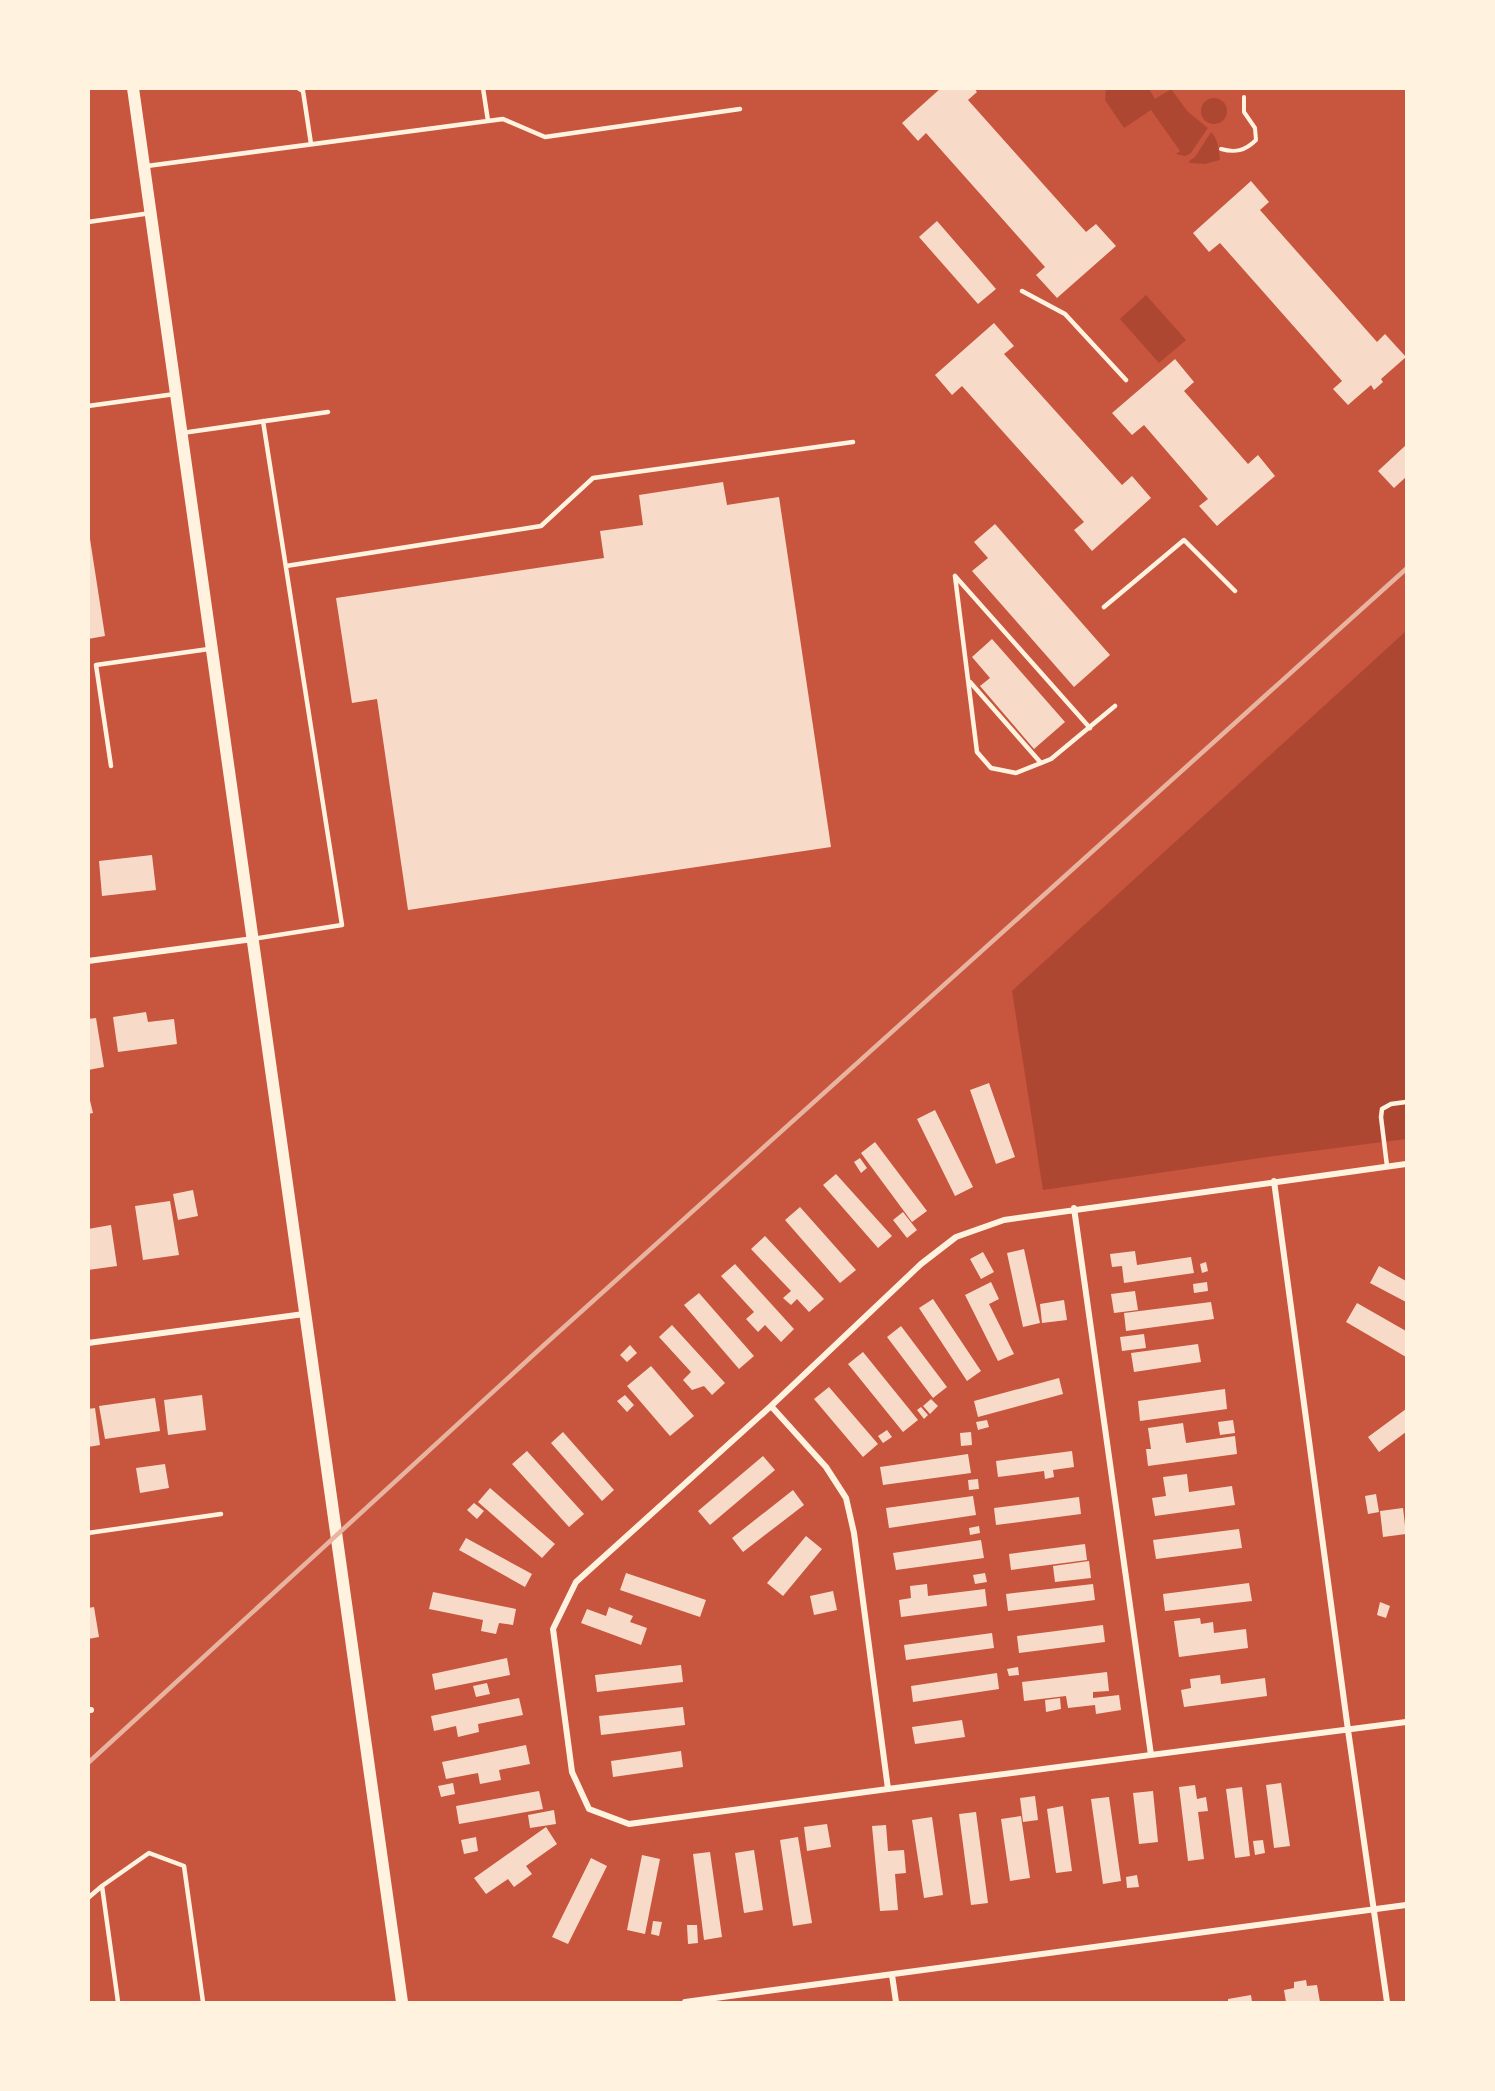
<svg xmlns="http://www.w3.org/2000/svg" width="1495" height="2091" font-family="Lato,sans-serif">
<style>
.green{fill:#ae4732}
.building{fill:#f7dbc8}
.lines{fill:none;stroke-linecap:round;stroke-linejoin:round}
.path{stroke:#fff3e0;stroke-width:4}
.service{stroke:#fff3e0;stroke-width:4.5}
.minor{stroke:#fff3e0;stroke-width:6}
.secondary{stroke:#fff3e0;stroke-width:12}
.rail{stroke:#e9b49f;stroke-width:4.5}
</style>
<rect width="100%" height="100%" fill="#c8553d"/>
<path class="green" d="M 1106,89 L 1149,89 L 1155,99 L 1171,89 L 1188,112 L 1208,128 L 1190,154 L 1185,156 L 1176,154 L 1180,151 L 1151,110 L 1124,128 L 1105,100 Z
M1201 111a13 13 0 1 1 26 0a13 13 0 1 1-26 0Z
M 1211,132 C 1218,138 1219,151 1220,160 L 1205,164 L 1190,163 L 1189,161 L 1195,157 Z
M 1146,295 L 1186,340 L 1159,363 L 1120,319 Z
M 1406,631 L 1406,1139 L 1274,1156 L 1043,1190 L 1012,991 Z"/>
<path class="building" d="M 941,88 L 974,88 L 977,92 L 968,100 L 1086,232 L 1096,224 L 1116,246 L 1057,298 L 1036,275 L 1045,267 L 926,133 L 918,141 L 902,123 Z
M 1251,181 L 1269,202 L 1260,210 L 1377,342 L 1385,334 L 1406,357 L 1381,379 L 1383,382 L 1374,390 L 1371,385 L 1348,405 L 1333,389 L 1342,381 L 1220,243 L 1209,252 L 1193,233 Z
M 937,221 L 996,289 L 978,304 L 919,237 Z
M 994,323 L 1014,346 L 1004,354 L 1122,485 L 1132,476 L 1151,498 L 1092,551 L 1074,530 L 1084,522 L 962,386 L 952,395 L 935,375 Z
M 1175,359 L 1194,382 L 1184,391 L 1248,464 L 1258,455 L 1275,476 L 1217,526 L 1199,506 L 1208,499 L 1144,425 L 1132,435 L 1112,413 Z
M 1406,445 L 1406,477 L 1394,488 L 1378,471 Z
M 723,482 L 727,505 L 779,497 L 831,847 L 408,910 L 377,699 L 352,703 L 336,598 L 604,558 L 600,531 L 643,525 L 639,495 Z
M 995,524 L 1110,655 L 1074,687 L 972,571 L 988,558 L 974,542 Z
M 88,526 L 105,636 L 88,639 Z
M 992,639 L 1065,722 L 1034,749 L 980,686 L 990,678 L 972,657 Z
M 152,855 L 156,890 L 102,896 L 99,861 Z
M 146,1012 L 148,1022 L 174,1019 L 177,1044 L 118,1052 L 113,1017 Z
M 96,1018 L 104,1067 L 88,1070 L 88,1019 Z
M 989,1083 L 1015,1157 L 996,1164 L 970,1090 Z
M 88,1092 L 93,1113 L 88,1114 Z
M 935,1110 L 973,1187 L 955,1196 L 917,1119 Z
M 875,1142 L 927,1211 L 912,1222 L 861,1153 Z
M 860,1158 L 867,1168 L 861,1173 L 854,1162 Z
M 836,1174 L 892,1236 L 878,1248 L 823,1185 Z
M 193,1190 L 198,1216 L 178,1220 L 173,1194 Z
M 170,1201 L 179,1255 L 143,1260 L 135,1206 Z
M 800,1207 L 856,1270 L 840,1283 L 785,1220 Z
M 903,1212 L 917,1230 L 907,1238 L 893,1220 Z
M 111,1225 L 117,1266 L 88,1270 L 88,1229 Z
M 765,1236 L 824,1299 L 809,1312 L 797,1299 L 791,1305 L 783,1298 L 791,1291 L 751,1249 Z
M 1024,1249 L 1040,1323 L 1023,1327 L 1007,1253 Z
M 1135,1251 L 1137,1265 L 1191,1257 L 1194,1273 L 1124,1283 L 1122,1266 L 1112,1267 L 1110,1254 Z
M 983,1252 L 994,1272 L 981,1279 L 970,1259 Z
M 1206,1262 L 1208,1271 L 1202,1273 L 1200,1264 Z
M 735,1264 L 794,1329 L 781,1342 L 765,1325 L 758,1332 L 746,1319 L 754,1312 L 721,1276 Z
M 1379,1266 L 1406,1281 L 1406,1302 L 1370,1283 Z
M 991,1282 L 999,1299 L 989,1304 L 1014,1354 L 998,1361 L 965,1295 Z
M 1207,1282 L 1208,1291 L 1194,1293 L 1193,1284 Z
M 1135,1291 L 1138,1310 L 1114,1313 L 1111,1294 Z
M 699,1293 L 754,1356 L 739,1369 L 684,1305 Z
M 933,1299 L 981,1371 L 967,1381 L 919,1308 Z
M 1064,1300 L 1067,1320 L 1042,1323 L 1040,1304 Z
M 1211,1302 L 1214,1319 L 1126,1331 L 1124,1313 Z
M 1357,1303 L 1406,1331 L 1406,1357 L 1346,1322 Z
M 672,1325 L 725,1383 L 712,1395 L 704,1386 L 692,1390 L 683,1380 L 691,1372 L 659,1337 Z
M 901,1326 L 947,1387 L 933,1398 L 887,1337 Z
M 1144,1334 L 1146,1348 L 1122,1351 L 1120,1337 Z
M 1198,1344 L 1201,1362 L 1134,1372 L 1131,1353 Z
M 630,1345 L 637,1353 L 627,1362 L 620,1355 Z
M 863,1352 L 918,1420 L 903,1432 L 848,1364 Z
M 651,1366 L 694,1416 L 670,1436 L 627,1386 Z
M 1059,1378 L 1063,1394 L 978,1417 L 974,1401 Z
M 829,1387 L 878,1444 L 863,1457 L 814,1399 Z
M 1225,1389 L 1227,1409 L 1140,1421 L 1138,1401 Z
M 202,1395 L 206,1430 L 168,1435 L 164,1400 Z
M 625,1395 L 634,1405 L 627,1412 L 617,1401 Z
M 155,1398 L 160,1431 L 105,1439 L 99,1406 Z
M 931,1399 L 938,1406 L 930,1414 L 923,1406 Z
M 921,1407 L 928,1415 L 924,1419 L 917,1410 Z
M 95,1408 L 100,1445 L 88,1447 L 88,1409 Z
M 1406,1409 L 1406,1432 L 1379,1452 L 1368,1437 Z
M 987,1420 L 989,1427 L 978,1430 L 976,1422 Z
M 1233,1420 L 1235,1433 L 1220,1435 L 1218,1422 Z
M 1183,1423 L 1186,1443 L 1235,1436 L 1237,1454 L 1148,1466 L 1146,1449 L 1151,1449 L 1148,1428 Z
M 887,1430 L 892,1437 L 883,1443 L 878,1436 Z
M 563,1432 L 614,1490 L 602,1501 L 551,1443 Z
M 971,1432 L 972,1445 L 961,1446 L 960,1433 Z
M 527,1451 L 584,1514 L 569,1527 L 512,1464 Z
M 1072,1451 L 1074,1467 L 1053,1470 L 1054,1477 L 1045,1479 L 1044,1471 L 998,1477 L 996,1461 Z
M 968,1454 L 971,1473 L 883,1485 L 880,1467 Z
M 763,1456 L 775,1470 L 710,1525 L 698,1511 Z
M 165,1464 L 169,1488 L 140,1493 L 136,1468 Z
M 1187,1474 L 1189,1492 L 1232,1486 L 1235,1505 L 1155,1516 L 1152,1498 L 1166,1496 L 1163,1477 Z
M 978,1479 L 979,1489 L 969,1490 L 968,1480 Z
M 490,1488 L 555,1544 L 542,1558 L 478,1502 Z
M 793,1490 L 804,1505 L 743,1552 L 732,1538 Z
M 1376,1494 L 1379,1512 L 1368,1514 L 1365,1496 Z
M 973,1496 L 976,1515 L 889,1528 L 886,1508 Z
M 1079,1497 L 1081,1514 L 996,1525 L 994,1508 Z
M 474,1503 L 484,1511 L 477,1519 L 467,1510 Z
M 1403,1508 L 1406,1534 L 1383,1537 L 1380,1511 Z
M 979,1526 L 980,1533 L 970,1535 L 969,1528 Z
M 1239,1529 L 1242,1548 L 1156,1559 L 1153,1540 Z
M 806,1536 L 822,1549 L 783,1596 L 767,1583 Z
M 466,1538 L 532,1574 L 525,1587 L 459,1550 Z
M 981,1540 L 984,1558 L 896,1570 L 893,1553 Z
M 1085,1544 L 1087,1560 L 1011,1570 L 1009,1554 Z
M 1089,1561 L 1091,1578 L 1055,1582 L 1053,1566 Z
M 626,1573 L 706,1600 L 700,1617 L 620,1590 Z
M 985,1573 L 987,1582 L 975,1584 L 973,1575 Z
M 1249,1583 L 1252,1601 L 1165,1611 L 1163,1594 Z
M 927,1584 L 928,1596 L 985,1589 L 987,1606 L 901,1617 L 899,1600 L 911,1598 L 910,1586 Z
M 1093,1584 L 1095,1600 L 1008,1611 L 1006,1594 Z
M 833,1591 L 837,1610 L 814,1615 L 810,1596 Z
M 433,1592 L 516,1609 L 513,1625 L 499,1623 L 496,1634 L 481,1631 L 483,1620 L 429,1609 Z
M 1380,1602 L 1390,1606 L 1386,1618 L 1377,1615 Z
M 94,1607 L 99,1637 L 88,1639 L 88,1608 Z
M 609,1607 L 633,1616 L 630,1622 L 647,1628 L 641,1645 L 581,1623 L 587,1609 L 606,1616 Z
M 1200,1618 L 1201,1624 L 1213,1622 L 1214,1633 L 1246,1629 L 1248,1648 L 1179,1657 L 1174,1621 Z
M 1103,1625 L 1105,1642 L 1019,1653 L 1017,1636 Z
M 992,1633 L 994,1648 L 906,1660 L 904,1645 Z
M 507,1658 L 510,1675 L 435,1690 L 432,1674 Z
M 681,1665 L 683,1682 L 597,1692 L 595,1675 Z
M 1018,1667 L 1019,1675 L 1009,1676 L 1007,1669 Z
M 1107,1672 L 1109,1691 L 1093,1692 L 1093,1698 L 1119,1695 L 1121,1710 L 1096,1714 L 1095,1705 L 1068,1708 L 1066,1696 L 1024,1701 L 1022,1682 Z
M 997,1673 L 999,1689 L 913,1702 L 911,1686 Z
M 1220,1675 L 1221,1684 L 1265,1678 L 1267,1696 L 1184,1707 L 1181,1690 L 1191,1688 L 1190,1679 Z
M 487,1683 L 490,1694 L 476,1697 L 473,1686 Z
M 519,1698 L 523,1715 L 478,1724 L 479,1732 L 458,1737 L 456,1726 L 434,1731 L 431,1716 Z
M 1060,1698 L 1061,1709 L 1046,1712 L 1045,1700 Z
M 683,1707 L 685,1725 L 601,1735 L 599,1716 Z
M 962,1720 L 965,1737 L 915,1744 L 912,1727 Z
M 526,1745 L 530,1764 L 499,1770 L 501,1780 L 480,1784 L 478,1773 L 446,1779 L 442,1762 Z
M 681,1751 L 683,1767 L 613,1777 L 611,1761 Z
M 453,1783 L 455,1794 L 441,1797 L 438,1786 Z
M 1281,1783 L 1290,1846 L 1274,1848 L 1266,1785 Z
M 1195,1785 L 1197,1799 L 1206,1797 L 1208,1811 L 1198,1812 L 1204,1859 L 1188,1861 L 1179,1787 Z
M 1242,1787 L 1250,1856 L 1235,1858 L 1226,1789 Z
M 539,1791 L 543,1809 L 459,1824 L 456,1806 Z
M 1153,1791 L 1158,1842 L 1139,1844 L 1133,1793 Z
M 1035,1796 L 1038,1820 L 1023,1822 L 1020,1798 Z
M 1109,1797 L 1121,1881 L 1103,1884 L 1091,1799 Z
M 1063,1806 L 1072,1871 L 1056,1873 L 1047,1809 Z
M 554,1810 L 556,1824 L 530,1828 L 528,1815 Z
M 976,1812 L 988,1903 L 971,1905 L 959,1814 Z
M 1021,1816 L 1030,1878 L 1010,1881 L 1001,1819 Z
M 932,1817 L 943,1895 L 924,1898 L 912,1820 Z
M 827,1824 L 831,1847 L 807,1851 L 804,1827 Z
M 886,1825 L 888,1851 L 904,1850 L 906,1873 L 895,1874 L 898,1910 L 880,1911 L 872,1826 Z
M 546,1827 L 557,1844 L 526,1866 L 532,1874 L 514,1887 L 508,1879 L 486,1894 L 474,1878 Z
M 476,1837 L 478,1851 L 464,1854 L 461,1840 Z
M 798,1837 L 812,1923 L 793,1926 L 780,1840 Z
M 1263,1840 L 1265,1853 L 1255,1855 L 1253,1841 Z
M 754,1850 L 763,1910 L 744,1913 L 735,1853 Z
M 710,1852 L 722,1937 L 704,1940 L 693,1854 Z
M 642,1855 L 660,1859 L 645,1934 L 627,1930 Z
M 591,1858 L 607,1866 L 568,1944 L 552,1937 Z
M 1137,1875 L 1139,1887 L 1127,1888 L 1126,1877 Z
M 653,1921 L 662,1922 L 659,1936 L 651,1934 Z
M 687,1925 L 697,1925 L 698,1943 L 688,1944 Z
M 1306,1980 L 1307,1986 L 1317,1985 L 1320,2002 L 1286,2002 L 1284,1990 L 1294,1988 L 1294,1982 Z
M 1251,1995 L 1252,2002 L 1228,2002 L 1228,1999 Z"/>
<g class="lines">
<path class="path" d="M 1221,149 C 1235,153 1245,151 1256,140 L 1255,128 L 1244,112 L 1244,97"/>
<path class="service" d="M 298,88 L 303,91 L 311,144
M 483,88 L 488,121
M 147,166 L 503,119 L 545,137 L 740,109
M 88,222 L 151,213
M 1022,291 L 1065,314 L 1126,380
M 88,406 L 175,394
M 182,433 L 328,412
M 286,566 L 541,526 L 593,478 L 853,442
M 955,576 L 977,752 L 991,768 L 1016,773 L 1051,759 L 1115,706
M 955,576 L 1090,728
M 1104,607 L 1184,540 L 1235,591
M 970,682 L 1041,763
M 111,766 L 96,665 L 209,649
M 253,939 L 342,925 L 263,421
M 1387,1166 L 1381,1117 L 1382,1109 L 1391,1104 L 1406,1102
M 88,1533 L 221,1514
M 88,1898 L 102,1886
M 118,2002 L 102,1886 L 149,1853 L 184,1866 L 203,2002"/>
<path class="minor" d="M 88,961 L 253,939
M 1406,1164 L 1004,1220 L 956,1237 L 921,1264 L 771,1406 L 576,1582 L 553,1629 L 572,1772 L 589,1809 L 629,1824 L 888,1789 L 1406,1722
M 1274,1181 L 1348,1730 L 1387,2002
M 1074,1208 L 1151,1755
M 88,1343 L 304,1314
M 771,1406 L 826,1467 L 846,1498 L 854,1533 L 888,1789
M 88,1710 L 91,1710
M 892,1975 L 896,2002
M 685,2002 L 1406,1905"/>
<path class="secondary" d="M 133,88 L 402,2002"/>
<path class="rail" d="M 88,1763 L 543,1346 L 1406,569"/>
</g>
<rect width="1495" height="2091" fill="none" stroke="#fff3e0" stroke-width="180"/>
</svg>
